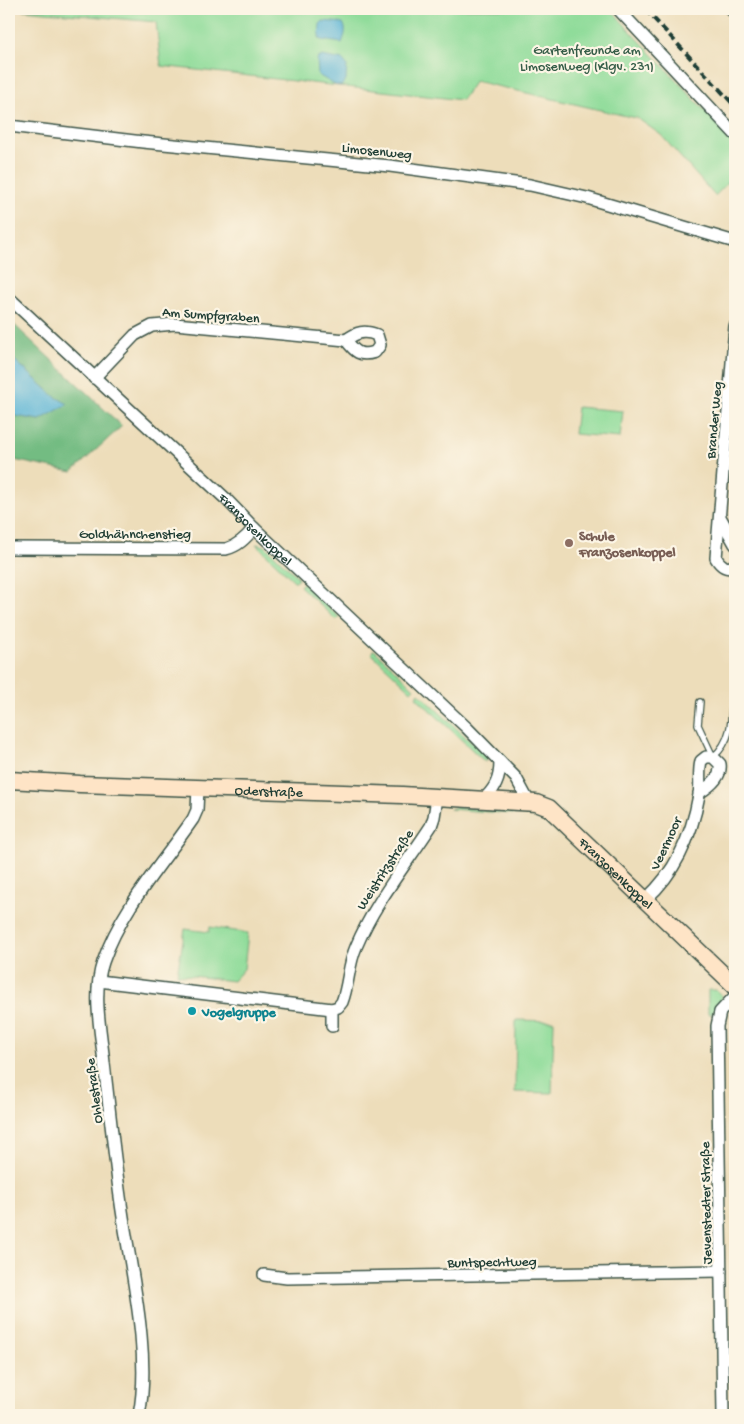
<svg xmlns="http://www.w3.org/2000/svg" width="744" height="1424" font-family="'Gochi Hand',sans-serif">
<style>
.green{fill:#8fdc9a;stroke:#578c67}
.forest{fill:#73bc82;stroke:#497c5b}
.water{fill:#58b4d6;stroke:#3c7885}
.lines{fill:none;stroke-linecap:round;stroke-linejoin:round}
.lane-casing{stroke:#3e5548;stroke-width:8}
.street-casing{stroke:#3e5548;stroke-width:14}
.secondary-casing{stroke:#3e5548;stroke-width:19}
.lane{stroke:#fff;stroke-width:5.5}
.street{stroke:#fff;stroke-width:11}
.secondary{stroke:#fee4c6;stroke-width:16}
.rail{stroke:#1f3d34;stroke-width:4;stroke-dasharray:8 4;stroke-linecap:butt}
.education-dot{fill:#8d6e63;stroke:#fcf5e5;stroke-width:2}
.culture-dot{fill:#0f9aa8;stroke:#fcf5e5;stroke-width:2}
.labels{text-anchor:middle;stroke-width:4.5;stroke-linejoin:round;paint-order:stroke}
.park-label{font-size:14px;fill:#355d48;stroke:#fcf5e5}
.street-label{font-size:14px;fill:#1f3d34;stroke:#fcf5e5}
.education-label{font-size:14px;font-weight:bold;fill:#785e54;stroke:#fcf5e5;text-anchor:start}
.culture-label{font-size:14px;font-weight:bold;fill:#0d838f;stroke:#fcf5e5;text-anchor:start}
</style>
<rect width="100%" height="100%" fill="#fcf5e5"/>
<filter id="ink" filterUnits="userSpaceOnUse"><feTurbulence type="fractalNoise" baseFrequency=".02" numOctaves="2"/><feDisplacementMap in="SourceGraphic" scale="10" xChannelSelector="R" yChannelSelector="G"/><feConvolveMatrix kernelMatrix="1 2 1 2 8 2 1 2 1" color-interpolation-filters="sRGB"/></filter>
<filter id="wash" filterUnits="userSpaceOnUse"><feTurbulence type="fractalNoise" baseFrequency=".0096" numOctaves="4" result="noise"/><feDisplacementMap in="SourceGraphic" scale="20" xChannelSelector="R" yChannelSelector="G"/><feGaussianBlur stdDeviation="1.12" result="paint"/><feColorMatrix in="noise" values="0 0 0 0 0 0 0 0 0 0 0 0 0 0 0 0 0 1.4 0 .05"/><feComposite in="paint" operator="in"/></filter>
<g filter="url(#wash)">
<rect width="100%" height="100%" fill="#edddba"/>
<path class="green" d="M 23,9 L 268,9 L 302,12 L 303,9 L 610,9 L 735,143 L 735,175 L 715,196 L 661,135 L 637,118 L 622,115 L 475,81 L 462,100 L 161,66 L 156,22 L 23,10 Z
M 577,407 L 623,411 L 620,438 L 574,434 Z
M 256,544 L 265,546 L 298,577 L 297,581 L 294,581 Z
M 303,583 L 339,617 L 336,620 L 300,586 Z
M 374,650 L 414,688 L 411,691 L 371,653 Z
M 419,693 L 488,758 L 485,762 L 416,697 Z
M 457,807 L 489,810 L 527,810 L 527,813 L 515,814 L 450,809 Z
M 210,927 L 248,933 L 244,969 L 233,981 L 177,974 L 185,929 L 209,932 Z
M 708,990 L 716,990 L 723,997 L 712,1014 L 708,1014 Z
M 516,1020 L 554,1021 L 552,1093 L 515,1092 Z"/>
<path class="forest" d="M 9,320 L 122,426 L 72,472 L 9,459 L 9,415 L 40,420 L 67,404 L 54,396 L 9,355 Z"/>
<path class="water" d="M 323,21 L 343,23 C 347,30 345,35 342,43 L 321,40 L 319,37 L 320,24 Z
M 322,56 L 343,60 L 347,65 L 346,80 L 341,86 L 335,85 L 318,75 L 317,59 Z
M 9,355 L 54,396 L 68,404 L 40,420 L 9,415 Z"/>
</g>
<g filter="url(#ink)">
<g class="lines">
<defs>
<path id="lane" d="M 726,9 L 735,17
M 700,702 L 698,725 L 713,757 C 736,738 731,709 733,682 L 735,677"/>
<g id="street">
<path d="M 618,9 L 735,134"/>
<path d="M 9,126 L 143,142 L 390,166 L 530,185 L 587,198 L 735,242"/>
<path id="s1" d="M 9,298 L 226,499 L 254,528 L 467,728 L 516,778 L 529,802"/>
<path d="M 735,326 L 716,558 C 720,565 728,572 735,564"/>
<path d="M 94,378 L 135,335 L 152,326 L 175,324 L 346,340 C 355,352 360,357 375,352 L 380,345 L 377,335 C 364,330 357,332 346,340"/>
<path d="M 720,517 L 735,544"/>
<path d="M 9,548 L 226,549 C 238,546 246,538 254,528"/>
<path d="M 482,801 C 495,789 500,780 500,762"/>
<path d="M 646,899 C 676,872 692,835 699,795 C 701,784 698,773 701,761 L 706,757 L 713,757 L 720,764 C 722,777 709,787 699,793"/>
<path d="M 99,981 L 332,1009"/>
<path d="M 332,1026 L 332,1009 L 338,1007 L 342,1002 C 349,984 348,965 356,947 C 375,902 405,866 431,826 L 434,817 L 437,798"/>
<path d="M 264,1275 L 287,1278 L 721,1271"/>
<path d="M 723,1358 L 735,1358"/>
<path d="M 139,1415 C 151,1356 132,1276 123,1217 C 115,1166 110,1114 104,1063 C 101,1031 92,994 103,962 C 121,909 162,864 193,819 L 197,810 L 198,788"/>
<path d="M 723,1415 L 717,1026 L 720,1012 L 735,996"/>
</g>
<g id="secondary">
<path id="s2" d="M 9,780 L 80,784 L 402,795 L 536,803 L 549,808 L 735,986"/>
</g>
</defs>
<use href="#lane" class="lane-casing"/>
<use href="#street" class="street-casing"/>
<use href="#secondary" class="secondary-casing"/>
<use href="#lane" class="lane"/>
<use href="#street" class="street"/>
<use href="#secondary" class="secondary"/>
<path class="rail" d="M 645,9 L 735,106"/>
</g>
</g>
<circle class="education-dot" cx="569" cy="543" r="5"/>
<circle class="culture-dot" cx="192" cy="1011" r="5"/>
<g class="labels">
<g class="park-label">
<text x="587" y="54">Gartenfreunde am<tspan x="587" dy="16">Limosenweg (Klgv. 231)</tspan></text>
</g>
<g class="street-label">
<text transform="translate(377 150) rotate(6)" y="5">Limosenweg</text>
<text transform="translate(211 314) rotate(4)" y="5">Am Sumpfgraben</text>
<text transform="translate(713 420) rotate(-85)" y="5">Brander Weg</text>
<text dy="5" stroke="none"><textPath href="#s1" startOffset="338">Franzosenkoppel</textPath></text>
<text x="135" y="538">Goldhähnchenstieg</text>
<text dy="5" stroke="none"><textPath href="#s2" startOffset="260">Oderstraße</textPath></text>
<text transform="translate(665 843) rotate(-65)" y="5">Veermoor</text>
<text transform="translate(384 869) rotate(-57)" y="5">Weistritzstraße</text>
<text dy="5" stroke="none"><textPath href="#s2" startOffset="635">Franzosenkoppel</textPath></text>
<text transform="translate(93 1091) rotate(-97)" y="5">Ohlestraße</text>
<text transform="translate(705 1203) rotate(-91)" y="5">Jevenstedter Straße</text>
<text transform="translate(492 1261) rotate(-1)" y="5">Buntspechtweg</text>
</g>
<g class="education-label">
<text x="579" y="540">Schule<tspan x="579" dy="16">Franzosenkoppel</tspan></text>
</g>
<g class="culture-label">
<text x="202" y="1016">Vogelgruppe</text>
</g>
</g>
<rect width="744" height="1424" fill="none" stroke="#fcf5e5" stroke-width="30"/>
</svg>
